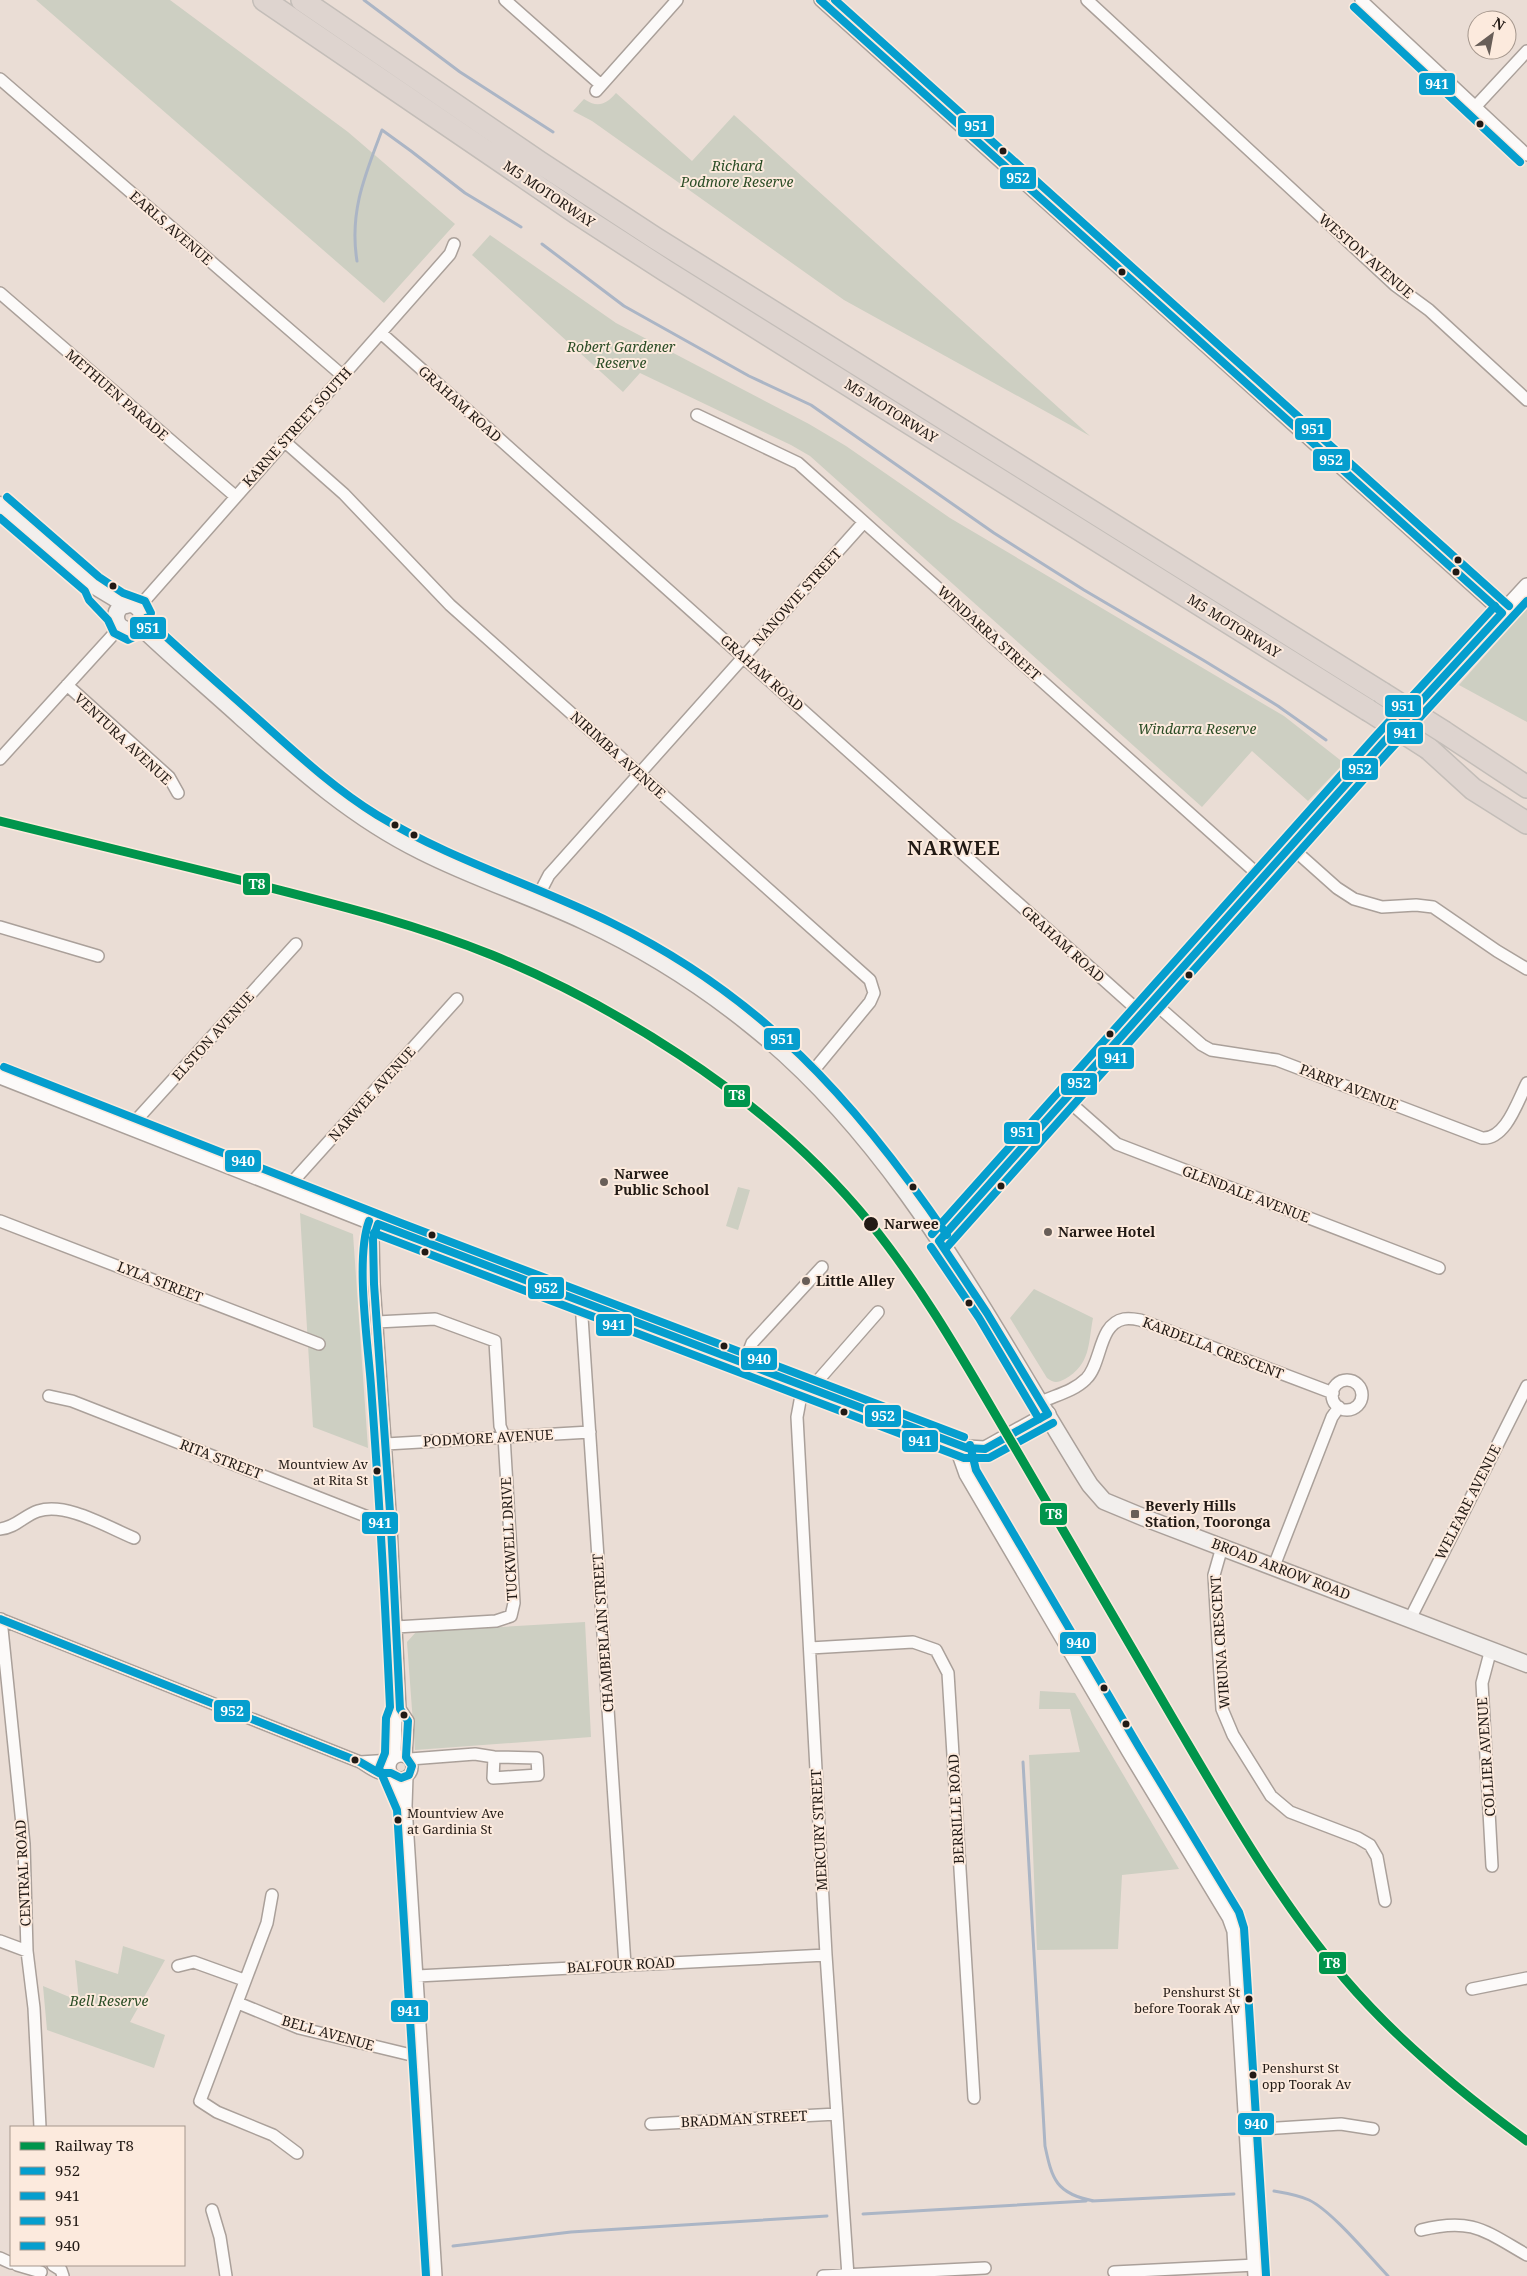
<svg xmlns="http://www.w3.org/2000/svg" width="1527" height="2276" font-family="'Noto Serif',serif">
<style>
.green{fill:#cdcfc2}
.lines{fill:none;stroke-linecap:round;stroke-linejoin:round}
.stream{stroke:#abb5c5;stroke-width:3}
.minor-casing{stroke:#aaa09a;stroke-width:14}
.tertiary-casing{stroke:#aaa09a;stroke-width:18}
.secondary-casing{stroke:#aaa09a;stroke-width:19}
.motorway-casing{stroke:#c3bdb8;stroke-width:24}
.minor{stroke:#fcfaf9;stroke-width:11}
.tertiary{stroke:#fcfaf9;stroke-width:15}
.secondary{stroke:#f2efed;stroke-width:16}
.motorway{stroke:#ded4cf;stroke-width:21}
.motorway-bridge-casing{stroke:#c3bdb8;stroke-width:24;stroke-linecap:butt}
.motorway-bridge{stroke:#ded4cf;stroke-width:21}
.bus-1-casing{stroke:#fceadd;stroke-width:11}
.bus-2-casing{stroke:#fceadd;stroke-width:11}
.bus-3-casing{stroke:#fceadd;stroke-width:11}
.bus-4-casing{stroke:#fceadd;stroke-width:11}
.bus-1{stroke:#059ece;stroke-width:8}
.bus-2{stroke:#059ece;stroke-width:8}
.bus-3{stroke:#059ece;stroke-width:8}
.bus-4{stroke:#059ece;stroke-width:8}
.rail-1-casing{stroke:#fceadd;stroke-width:12}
.rail-1{stroke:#00954c;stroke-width:9}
.bus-dot{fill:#221a15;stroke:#fceadd;stroke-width:2}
.poi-dot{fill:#685e58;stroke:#fceadd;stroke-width:2}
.labels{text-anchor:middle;stroke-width:4;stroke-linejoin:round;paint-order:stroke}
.bus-label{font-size:13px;fill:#221a15;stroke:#fceadd;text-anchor:end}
.park-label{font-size:14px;font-style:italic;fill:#2b4d26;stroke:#fceadd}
.street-label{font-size:14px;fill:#221a15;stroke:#fceadd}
.poi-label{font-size:14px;font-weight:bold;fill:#221a15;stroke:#fceadd;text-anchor:start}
.stop-label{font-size:14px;font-weight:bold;fill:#221a15;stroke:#fceadd;text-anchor:start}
.district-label{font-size:19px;font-weight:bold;letter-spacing:1px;fill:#221a15;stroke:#fceadd}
.line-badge{stroke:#fceadd;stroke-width:2}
.badge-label{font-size:14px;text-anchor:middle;font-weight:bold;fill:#fff}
</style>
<rect width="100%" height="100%" fill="#eaddd5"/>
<path class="green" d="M 36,0 L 170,0 L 348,132 L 455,224 L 384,303 Z
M 616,93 L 692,161 L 734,115 L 1090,436 L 844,300 L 592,121 L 573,111 L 584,99 C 597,108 606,105 616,93 Z
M 490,235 L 616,323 L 809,424 L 846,446 L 950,518 L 1284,716 L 1344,763 L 1308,801 L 1252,751 L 1202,807 L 810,456 L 791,445 L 640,373 L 623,392 L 472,255 Z
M 1527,608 L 1527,722 L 1459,685 Z
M 738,1187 L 750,1190 L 738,1230 L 726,1226 Z
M 300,1213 L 353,1234 L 368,1448 L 313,1427 Z
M 1034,1289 L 1093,1318 C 1088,1344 1091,1364 1065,1379 C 1057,1383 1054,1383 1047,1378 L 1010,1318 Z
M 585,1622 L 591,1737 L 415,1750 L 407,1642 L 416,1632 Z
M 1040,1691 L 1075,1693 L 1179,1869 L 1122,1875 L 1118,1949 L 1037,1950 L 1029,1755 L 1080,1752 L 1070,1709 L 1039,1709 Z
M 123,1946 L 165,1960 L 130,2022 L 165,2035 L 154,2068 L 47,2030 L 43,1986 L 79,2001 L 75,1960 L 118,1974 Z"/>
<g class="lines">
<path class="stream" d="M 364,0 L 460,72 L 553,132
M 542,244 L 624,306 L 749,376 L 811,405 L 994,533 L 1084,590 L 1203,660 L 1278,706 L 1326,740
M 357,261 C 349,212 365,175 382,130 L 411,151 L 465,193 L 521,227
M 1023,1762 L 1045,2146 C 1052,2179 1056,2194 1094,2201
M 1274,2191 C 1286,2193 1298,2195 1309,2200 C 1332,2211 1369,2256 1388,2276
M 1092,2201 L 1234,2194
M 863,2214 L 1086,2201
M 453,2246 L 571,2232 L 827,2216"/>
<defs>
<path id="minor" d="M 505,0 L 601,85
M 820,0 L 1502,613
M 1087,0 L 1395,285 L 1429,310 L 1527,400
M 1361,0 L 1527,155
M 0,79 L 343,376
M 596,91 L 677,0
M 1476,106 L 1527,51
M 0,293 L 235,496
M 381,333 L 1142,1014
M 697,415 L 798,463 L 1262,878
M 284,441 L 344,494 L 450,605 L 870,980 L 874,993 L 870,1002 L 809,1076
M 138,608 L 450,254 L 454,244
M 67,685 L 169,777 L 178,793
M 0,759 L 121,626
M 1291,847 L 1337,888 L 1354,899 L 1382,907 L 1416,905 L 1433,907 L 1497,951 L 1527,969
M 536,900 L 549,875 L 864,522
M 0,927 L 98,956
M 1153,1002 L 1202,1045 L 1211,1050 L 1277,1060 L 1482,1138 C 1506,1140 1518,1100 1527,1083
M 1066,1099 L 1117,1144 L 1439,1268
M 130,1127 L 296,944
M 287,1188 L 457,999
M 0,1221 L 319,1344
M 378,1224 L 373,1238 L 374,1284 L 391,1526 L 400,1709 L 396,1719 L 395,1757
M 581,1302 L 625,1965
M 377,1322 L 435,1319 L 495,1341 L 500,1426 L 504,1436 L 514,1603 L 511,1616 L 496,1621 L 396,1627
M 744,1364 L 752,1343 L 822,1267
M1332 1395a15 15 0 1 1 30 0a15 15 0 1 1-30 0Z
M 49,1396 L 72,1401 L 391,1526
M 1041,1402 C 1056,1395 1074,1391 1086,1379 C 1102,1364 1098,1324 1124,1319 C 1129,1318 1135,1319 1140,1320 L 1333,1393
M 386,1444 L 590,1432
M 0,1529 C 15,1528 25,1515 38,1511 C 67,1502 107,1527 134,1538
M 1222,1547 L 1214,1575 L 1222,1709 L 1233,1735 L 1271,1796 L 1290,1812 L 1358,1838 L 1370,1845 L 1377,1857 L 1385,1901
M 1274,1566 L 1332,1417 L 1339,1407
M 0,1619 L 360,1762 C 370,1768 380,1777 391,1773
M 1,1619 L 24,1844 L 27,1951 L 34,2008 L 40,2127
M 1410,1619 L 1527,1386
M 810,1648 L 913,1642 L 936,1650 L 948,1673 L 974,2098
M 1491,1649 L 1482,1683 L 1492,1866
M 400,1709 L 408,1721 L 406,1757
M390 1767a11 11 0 1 1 22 0a11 11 0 1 1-22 0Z
M 410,1759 L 475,1754 L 494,1757 L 537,1758 L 538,1775 L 493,1778 L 494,1757
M 360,1762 L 392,1760
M 407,1776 L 406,1806 L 436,2276
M 395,1777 L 396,1785 L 406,1805
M 272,1895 L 267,1923 L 200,2101 L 217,2112 L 273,2135 L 297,2153
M 0,1941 L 27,1951
M 178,1966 L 194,1962 L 244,1980
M 417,1976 L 826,1955
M 1472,1989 L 1527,1978
M 238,2003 L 299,2028 L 407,2054 L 421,2055
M 651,2124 L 837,2114
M 1248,2130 L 1341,2124 L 1373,2129
M 212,2210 L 220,2237 L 226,2276
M 1421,2230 C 1472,2217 1485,2231 1527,2255
M 0,2258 L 11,2263
M 17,2265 L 41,2272
M 53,2265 L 61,2270 L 63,2276
M 1114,2272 L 1256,2265
M 823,2276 L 985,2268
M 848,2276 L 826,1955 L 797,1417 L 800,1401 L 878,1312"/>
<path id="tertiary" d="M 1424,698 L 1527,586
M 0,1076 L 397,1232 L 967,1448 L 985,1449 L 1048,1414
M 939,1241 L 1381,745
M 960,1446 L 961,1457 L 967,1474 L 1130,1752 L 1230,1917 L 1235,1931 L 1256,2276"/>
<path id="secondary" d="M 0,505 L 93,585 L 126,605
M116 617a13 13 0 1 1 26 0a13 13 0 1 1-26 0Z
M 139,625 C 172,657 208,687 242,718 C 298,768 352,817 421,851 C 474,878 531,896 584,921 C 644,949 700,984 752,1026 C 902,1146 989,1324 1090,1485 L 1104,1501 L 1145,1518 L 1527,1664"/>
<path id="motorway" d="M 264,0 L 578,214 L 666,271 L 1368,710
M 302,0 L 539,162 L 655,238 L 1382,693
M 1444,732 L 1527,787
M 1429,749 L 1473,789 L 1527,823"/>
</defs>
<use href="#minor" class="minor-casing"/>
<use href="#tertiary" class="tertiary-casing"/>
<use href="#secondary" class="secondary-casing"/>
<use href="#motorway" class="motorway-casing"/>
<use href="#minor" class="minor"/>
<use href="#tertiary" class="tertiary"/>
<use href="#secondary" class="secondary"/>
<use href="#motorway" class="motorway"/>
<defs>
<path id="motorway-bridge" d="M 1382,693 L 1444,732
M 1368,710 L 1429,749"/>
</defs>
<use href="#motorway-bridge" class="motorway-bridge-casing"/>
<use href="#motorway-bridge" class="motorway-bridge"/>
<defs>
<path id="bus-1" d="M 820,0 L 1502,613
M 378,1224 L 967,1448 L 985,1449 L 1048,1414
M 939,1241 L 1381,745 L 1502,613
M 939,1241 L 987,1313 L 1048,1414
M 0,1619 L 360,1762 L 379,1773 L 391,1773 L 401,1778 L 409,1775 L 412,1766 L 406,1757 L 408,1721 L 400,1709 L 391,1526 L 374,1284 L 373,1238 L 378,1224"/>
<path id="bus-2" d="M 1354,7 L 1520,162
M 369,1221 C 355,1259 368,1343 371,1386 C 379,1493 385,1600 390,1707 L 386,1718 L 385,1753 L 379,1768 L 397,1810 L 426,2276
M 374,1233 L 964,1458 L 989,1458 L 1053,1423
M 931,1247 L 979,1318 L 1039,1419
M 946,1248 L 1388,752 L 1527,601"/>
<path id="bus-3" d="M 835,0 L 1509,606
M 0,518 L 85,591 L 89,600 L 108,620 L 114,633 L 128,640 L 147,631 L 151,613 L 145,601 L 123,593 L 99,577 L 7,497
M 146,618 C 182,652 220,685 257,718 C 295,752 333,788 377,815 C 451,860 535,885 612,923 C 761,996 855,1100 947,1235
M 932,1234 L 1374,738 L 1495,606"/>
<path id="bus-4" d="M 4,1067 L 401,1223 L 964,1437
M 970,1445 L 976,1470 L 1139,1747 L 1239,1912 L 1244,1928 L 1266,2275"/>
</defs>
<use href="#bus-1" class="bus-1-casing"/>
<use href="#bus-2" class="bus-2-casing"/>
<use href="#bus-3" class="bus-3-casing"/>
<use href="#bus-4" class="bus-4-casing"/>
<use href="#bus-1" class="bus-1"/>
<use href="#bus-2" class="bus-2"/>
<use href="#bus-3" class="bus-3"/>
<use href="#bus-4" class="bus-4"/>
<defs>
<path id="rail-1" d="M 0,821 C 83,841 165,862 248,882 C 330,903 413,923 492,955 C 558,982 621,1016 680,1055 C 750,1101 817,1158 870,1223 C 926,1292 969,1370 1014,1446 C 1068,1538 1122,1630 1175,1722 C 1227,1810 1278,1900 1345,1979 C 1398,2041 1461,2093 1527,2141"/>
</defs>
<use href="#rail-1" class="rail-1-casing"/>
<use href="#rail-1" class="rail-1"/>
</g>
<g class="bus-dot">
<circle cx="1480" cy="124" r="4.5"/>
<circle cx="1003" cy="151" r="4.5"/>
<circle cx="1122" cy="272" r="4.5"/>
<circle cx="1458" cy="560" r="4.5"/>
<circle cx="1456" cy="572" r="4.5"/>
<circle cx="113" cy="586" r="4.5"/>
<circle cx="395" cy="825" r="4.5"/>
<circle cx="414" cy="835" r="4.5"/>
<circle cx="1189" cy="975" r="4.5"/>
<circle cx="1110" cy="1034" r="4.5"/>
<circle cx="1001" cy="1186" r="4.5"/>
<circle cx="913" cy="1187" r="4.5"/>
<circle cx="871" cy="1224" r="8"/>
<circle cx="432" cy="1235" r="4.5"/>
<circle cx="425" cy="1252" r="4.5"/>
<circle cx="969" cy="1303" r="4.5"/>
<circle cx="724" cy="1346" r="4.5"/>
<circle cx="844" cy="1412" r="4.5"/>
<circle cx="377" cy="1471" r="4.5"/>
<circle cx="1104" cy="1688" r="4.5"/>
<circle cx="404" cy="1715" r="4.5"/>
<circle cx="1126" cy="1724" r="4.5"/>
<circle cx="355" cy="1760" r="4.5"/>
<circle cx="398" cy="1820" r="4.5"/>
<circle cx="1249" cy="1999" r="4.5"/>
<circle cx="1253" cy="2075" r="4.5"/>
</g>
<g class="poi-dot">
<circle cx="604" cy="1182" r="5"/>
<circle cx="1048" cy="1232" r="5"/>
<circle cx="806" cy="1281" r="5"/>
<rect x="1130" y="1509" width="10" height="10" rx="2.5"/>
</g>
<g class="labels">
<g class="bus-label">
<text x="368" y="1469">Mountview Av<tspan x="368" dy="16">at Rita St</tspan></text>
<text x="407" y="1818" text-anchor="start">Mountview Ave<tspan x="407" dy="16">at Gardinia St</tspan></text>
<text x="1240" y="1997">Penshurst St<tspan x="1240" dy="16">before Toorak Av</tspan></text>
<text x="1262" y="2073" text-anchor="start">Penshurst St<tspan x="1262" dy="16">opp Toorak Av</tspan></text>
</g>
<g class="park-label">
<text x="737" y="171">Richard<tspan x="737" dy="16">Podmore Reserve</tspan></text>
<text x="621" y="352">Robert Gardener<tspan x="621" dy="16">Reserve</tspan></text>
<text x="1197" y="734">Windarra Reserve</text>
<text x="109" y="2006">Bell Reserve</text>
</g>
<g class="street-label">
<text transform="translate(549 194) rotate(34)" y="5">M5 MOTORWAY</text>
<text transform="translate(171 228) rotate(41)" y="5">EARLS AVENUE</text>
<text transform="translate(1366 256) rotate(41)" y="5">WESTON AVENUE</text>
<text transform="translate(117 395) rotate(41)" y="5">METHUEN PARADE</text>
<text transform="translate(460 404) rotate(42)" y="5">GRAHAM ROAD</text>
<text transform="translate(891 411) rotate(32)" y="5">M5 MOTORWAY</text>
<text transform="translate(297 427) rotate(-48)" y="5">KARNE STREET SOUTH</text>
<text transform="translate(797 597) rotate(-48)" y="5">NANOWIE STREET</text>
<text transform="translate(1234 626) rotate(32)" y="5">M5 MOTORWAY</text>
<text transform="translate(989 633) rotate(42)" y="5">WINDARRA STREET</text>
<text transform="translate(762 673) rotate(42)" y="5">GRAHAM ROAD</text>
<text transform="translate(123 739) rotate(43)" y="5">VENTURA AVENUE</text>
<text transform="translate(618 755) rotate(42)" y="5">NIRIMBA AVENUE</text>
<text transform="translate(1063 944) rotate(42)" y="5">GRAHAM ROAD</text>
<text transform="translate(213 1036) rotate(-48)" y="5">ELSTON AVENUE</text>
<text transform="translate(1349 1087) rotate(21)" y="5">PARRY AVENUE</text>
<text transform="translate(372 1094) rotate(-48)" y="5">NARWEE AVENUE</text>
<text transform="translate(1246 1194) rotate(21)" y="5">GLENDALE AVENUE</text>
<text transform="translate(160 1282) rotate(21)" y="5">LYLA STREET</text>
<text transform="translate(1213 1348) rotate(21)" y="5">KARDELLA CRESCENT</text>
<text transform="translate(488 1438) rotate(-3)" y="5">PODMORE AVENUE</text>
<text transform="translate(221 1459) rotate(21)" y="5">RITA STREET</text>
<text transform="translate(1468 1502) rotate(-63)" y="5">WELFARE AVENUE</text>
<text transform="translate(509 1539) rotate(-93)" y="5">TUCKWELL DRIVE</text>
<text transform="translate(1281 1569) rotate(21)" y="5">BROAD ARROW ROAD</text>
<text transform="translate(603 1633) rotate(-94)" y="5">CHAMBERLAIN STREET</text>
<text transform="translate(1220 1642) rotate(-94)" y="5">WIRUNA CRESCENT</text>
<text transform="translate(1486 1757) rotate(-94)" y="5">COLLIER AVENUE</text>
<text transform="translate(956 1809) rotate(-93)" y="5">BERRILLE ROAD</text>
<text transform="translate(819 1830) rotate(-93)" y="5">MERCURY STREET</text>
<text transform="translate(23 1873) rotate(-93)" y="5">CENTRAL ROAD</text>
<text transform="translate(621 1965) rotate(-3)" y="5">BALFOUR ROAD</text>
<text transform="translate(328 2033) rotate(16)" y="5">BELL AVENUE</text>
<text transform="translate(744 2119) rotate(-3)" y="5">BRADMAN STREET</text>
</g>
<g class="poi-label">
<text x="614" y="1179">Narwee<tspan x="614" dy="16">Public School</tspan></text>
<text x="1058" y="1237">Narwee Hotel</text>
<text x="816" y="1286">Little Alley</text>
<text x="1145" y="1511">Beverly Hills<tspan x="1145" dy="16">Station, Tooronga</tspan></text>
</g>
<g class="stop-label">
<text x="884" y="1229">Narwee</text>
</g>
<g class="district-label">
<text x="954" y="855">NARWEE</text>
</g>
</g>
<g class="line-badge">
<rect x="1418" y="72" width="38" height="24" rx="5" fill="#059ece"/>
<rect x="957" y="114" width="38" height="24" rx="5" fill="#059ece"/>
<rect x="999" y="166" width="38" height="24" rx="5" fill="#059ece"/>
<rect x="1294" y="417" width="38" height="24" rx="5" fill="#059ece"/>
<rect x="1312" y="448" width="39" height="24" rx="5" fill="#059ece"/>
<rect x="129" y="616" width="38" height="24" rx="5" fill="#059ece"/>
<rect x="1384" y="694" width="38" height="24" rx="5" fill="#059ece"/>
<rect x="1386" y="721" width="38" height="24" rx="5" fill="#059ece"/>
<rect x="1341" y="757" width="38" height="24" rx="5" fill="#059ece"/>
<rect x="242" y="872" width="29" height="24" rx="5" fill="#00954c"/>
<rect x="763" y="1027" width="38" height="24" rx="5" fill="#059ece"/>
<rect x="1097" y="1046" width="38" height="24" rx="5" fill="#059ece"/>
<rect x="1060" y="1072" width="38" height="24" rx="5" fill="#059ece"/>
<rect x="723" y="1084" width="28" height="24" rx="5" fill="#00954c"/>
<rect x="1003" y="1121" width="38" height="24" rx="5" fill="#059ece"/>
<rect x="224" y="1149" width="38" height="24" rx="5" fill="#059ece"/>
<rect x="527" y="1276" width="38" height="24" rx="5" fill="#059ece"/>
<rect x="595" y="1313" width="38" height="24" rx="5" fill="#059ece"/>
<rect x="740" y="1347" width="38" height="24" rx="5" fill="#059ece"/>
<rect x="864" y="1404" width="38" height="24" rx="5" fill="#059ece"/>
<rect x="901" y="1429" width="38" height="24" rx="5" fill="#059ece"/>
<rect x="1039" y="1502" width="29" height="24" rx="5" fill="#00954c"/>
<rect x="361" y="1511" width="38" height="24" rx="5" fill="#059ece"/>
<rect x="1059" y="1631" width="38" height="24" rx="5" fill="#059ece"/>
<rect x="213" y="1699" width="38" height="24" rx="5" fill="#059ece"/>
<rect x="1318" y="1951" width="29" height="24" rx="5" fill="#00954c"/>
<rect x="390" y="1999" width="39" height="24" rx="5" fill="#059ece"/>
<rect x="1237" y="2112" width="38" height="24" rx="5" fill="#059ece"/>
</g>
<g class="badge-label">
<text x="1437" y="89">941</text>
<text x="976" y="131">951</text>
<text x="1018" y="183">952</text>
<text x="1313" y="434">951</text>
<text x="1331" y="465">952</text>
<text x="148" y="633">951</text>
<text x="1403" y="711">951</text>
<text x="1405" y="738">941</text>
<text x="1360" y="774">952</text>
<text x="257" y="889">T8</text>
<text x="782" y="1044">951</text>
<text x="1116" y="1063">941</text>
<text x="1079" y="1088">952</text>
<text x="737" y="1100">T8</text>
<text x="1022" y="1137">951</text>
<text x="243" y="1166">940</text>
<text x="546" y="1293">952</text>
<text x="614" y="1330">941</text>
<text x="759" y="1364">940</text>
<text x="883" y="1421">952</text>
<text x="920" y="1446">941</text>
<text x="1054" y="1519">T8</text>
<text x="380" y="1528">941</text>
<text x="1078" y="1648">940</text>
<text x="232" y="1716">952</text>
<text x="1332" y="1968">T8</text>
<text x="409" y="2016">941</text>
<text x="1256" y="2129">940</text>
</g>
<rect x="10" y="2126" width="175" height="140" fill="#fceadd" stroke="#a5978d"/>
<rect x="20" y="2142" width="25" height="8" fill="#00954c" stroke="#a5978d"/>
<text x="55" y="2151" font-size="15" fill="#221a15">Railway T8</text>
<rect x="20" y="2167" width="25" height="8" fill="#059ece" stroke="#a5978d"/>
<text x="55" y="2176" font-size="15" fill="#221a15">952</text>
<rect x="20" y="2192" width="25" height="8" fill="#059ece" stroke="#a5978d"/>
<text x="55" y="2201" font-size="15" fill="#221a15">941</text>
<rect x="20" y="2217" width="25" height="8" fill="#059ece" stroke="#a5978d"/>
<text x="55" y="2226" font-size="15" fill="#221a15">951</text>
<rect x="20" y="2242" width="25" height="8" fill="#059ece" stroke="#a5978d"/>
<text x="55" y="2251" font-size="15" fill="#221a15">940</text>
<g transform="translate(1492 35) rotate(32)"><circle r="24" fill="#fceadd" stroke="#a5978d"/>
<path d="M0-4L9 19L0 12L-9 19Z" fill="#685e58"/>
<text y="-8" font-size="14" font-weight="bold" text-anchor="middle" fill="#221a15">N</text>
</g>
</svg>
